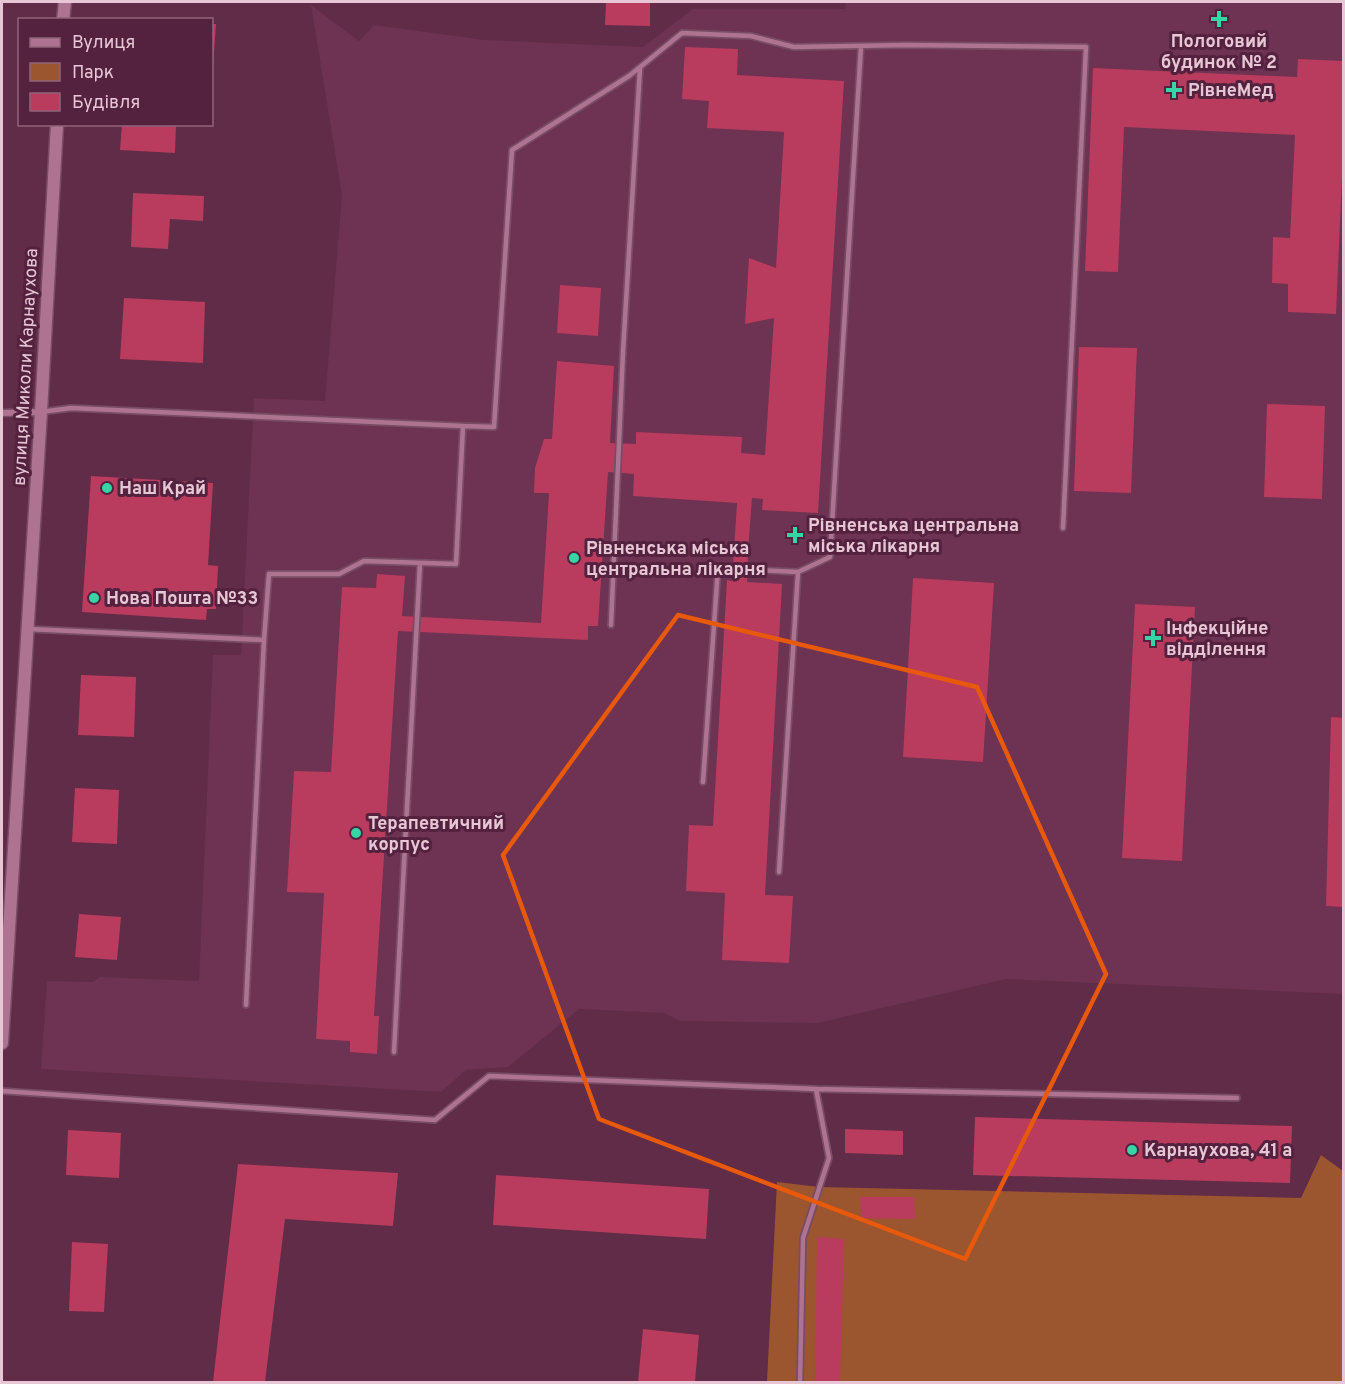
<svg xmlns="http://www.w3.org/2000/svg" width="1345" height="1384" font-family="Overpass,sans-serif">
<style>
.built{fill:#6e3252}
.green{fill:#9c562f}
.building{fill:#b93b5d}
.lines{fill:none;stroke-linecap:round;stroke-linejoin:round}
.lane-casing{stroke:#774c64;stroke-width:8}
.street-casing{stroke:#774c64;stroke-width:9}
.secondary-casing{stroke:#774c64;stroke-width:15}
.lane{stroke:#ae7391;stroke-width:4.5}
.street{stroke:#ae7391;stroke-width:6}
.secondary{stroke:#ae7391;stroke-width:12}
.marked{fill:none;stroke:#e8590c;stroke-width:4.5;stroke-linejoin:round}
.poi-dot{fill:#37d4a6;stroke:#54223e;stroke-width:2}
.labels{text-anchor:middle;stroke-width:6;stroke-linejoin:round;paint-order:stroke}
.poi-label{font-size:18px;font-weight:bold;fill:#e7c6d6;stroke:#54223e;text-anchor:start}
.street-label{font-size:18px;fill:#e7c6d6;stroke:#54223e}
</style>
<rect width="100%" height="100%" fill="#602c48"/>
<path class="built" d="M 846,2 L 1343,2 L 1343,994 L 1006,979 L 818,1023 L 680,1021 L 664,1013 L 579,1009 L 508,1067 L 466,1070 L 441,1092 L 41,1069 L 47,981 L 93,982 L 100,977 L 199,981 L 213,655 L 241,655 L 254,398 L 325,401 L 342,195 L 311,5 L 359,41 L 374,25 L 485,40 L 643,47 L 693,9 L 845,9 Z"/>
<path class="green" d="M 1321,1155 L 1343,1171 L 1343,1382 L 767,1382 L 777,1182 L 819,1187 L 1301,1198 Z"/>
<path class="building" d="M 606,2 L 650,2 L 650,26 L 605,25 Z
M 212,24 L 216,24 L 213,67 L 212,67 Z
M 685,47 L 738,49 L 737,75 L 844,81 L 818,513 L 762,510 L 763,499 L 752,498 L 748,551 L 747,582 L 782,584 L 765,895 L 793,896 L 789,963 L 722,960 L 725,893 L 686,891 L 689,825 L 713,826 L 727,580 L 732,581 L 737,503 L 633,496 L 634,474 L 608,472 L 598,626 L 588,626 L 588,640 L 398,631 L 374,1016 L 379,1016 L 377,1054 L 350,1052 L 350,1041 L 316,1039 L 324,893 L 287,892 L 294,771 L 331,772 L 342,587 L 376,588 L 377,574 L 405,576 L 402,616 L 541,623 L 549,493 L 534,493 L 535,468 L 544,439 L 552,439 L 557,361 L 614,366 L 610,443 L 636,444 L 636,432 L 742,437 L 741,453 L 765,455 L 774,318 L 745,324 L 749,258 L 776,268 L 784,132 L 707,128 L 709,101 L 682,99 Z
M 1298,59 L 1344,61 L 1344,131 L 1336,314 L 1288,312 L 1288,284 L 1272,283 L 1273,237 L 1290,238 L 1295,135 L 1124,127 L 1118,272 L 1085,271 L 1093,68 L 1297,77 Z
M 122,124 L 176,124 L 175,153 L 120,150 Z
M 133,193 L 204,196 L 203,221 L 170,219 L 168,249 L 131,247 Z
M 560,285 L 601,288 L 598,336 L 557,333 Z
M 124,298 L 205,302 L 203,363 L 120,359 Z
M 1079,347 L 1137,348 L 1131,493 L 1074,491 Z
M 1267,404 L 1325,406 L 1322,499 L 1264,497 Z
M 91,476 L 213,483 L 208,565 L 218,566 L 216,609 L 207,609 L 206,620 L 82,612 Z
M 913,578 L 994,583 L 983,762 L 903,757 Z
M 1135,604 L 1195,607 L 1182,861 L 1122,858 Z
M 81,675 L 136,677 L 134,737 L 78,735 Z
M 1331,717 L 1344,718 L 1344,907 L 1326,906 Z
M 75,788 L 119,790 L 117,844 L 72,842 Z
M 79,914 L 121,917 L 117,960 L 75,957 Z
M 975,1117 L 1292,1126 L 1290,1183 L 973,1175 Z
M 845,1129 L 903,1131 L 903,1155 L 845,1153 Z
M 68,1130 L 121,1133 L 119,1178 L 66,1175 Z
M 238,1164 L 398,1173 L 393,1226 L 285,1219 L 265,1382 L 213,1382 Z
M 496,1175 L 709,1189 L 706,1239 L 493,1225 Z
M 860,1197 L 914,1197 L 915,1219 L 862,1218 Z
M 817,1237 L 844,1239 L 840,1382 L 815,1382 Z
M 72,1242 L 108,1244 L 104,1312 L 69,1311 Z
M 643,1329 L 699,1335 L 695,1382 L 638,1382 Z"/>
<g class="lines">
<defs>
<path id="lane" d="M 41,412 L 71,408 L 463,426 L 456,564 L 364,561 L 339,574 L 269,574 L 264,640 L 246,1005
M 463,426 L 494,427 L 512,150 L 629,76 L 682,33 L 751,36 L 794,47 L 907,45 L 1086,47 L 1063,528
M 611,625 L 623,352 L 640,68
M 29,629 L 264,640
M 703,782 L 718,568 L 798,572
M 779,872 L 798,572 L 830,557 L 861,46
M 394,1052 L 420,563
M 2,1091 L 435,1120 L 489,1076 L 816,1089 L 1237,1098
M 800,1382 L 803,1238 L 829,1158 L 816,1089"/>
<path id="street" d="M 2,413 L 41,412"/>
<path id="secondary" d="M 63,20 L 65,2
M 2,1043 L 41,412 L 57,124"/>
</defs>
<use href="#lane" class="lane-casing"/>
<use href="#street" class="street-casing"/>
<use href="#secondary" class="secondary-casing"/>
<use href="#lane" class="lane"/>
<use href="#street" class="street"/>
<use href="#secondary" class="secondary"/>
</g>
<path class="marked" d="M 678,615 L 977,687 L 1106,974 L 965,1259 L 599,1119 L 503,855 Z"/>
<g class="poi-dot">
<path d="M1216 10h6v6h6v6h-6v6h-6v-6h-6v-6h6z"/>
<path d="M1171 81h6v6h6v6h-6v6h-6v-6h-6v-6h6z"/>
<circle cx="107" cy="488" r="6"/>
<path d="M792 526h6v6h6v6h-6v6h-6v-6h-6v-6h6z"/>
<circle cx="574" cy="558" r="6"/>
<circle cx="94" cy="598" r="6"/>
<path d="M1150 629h6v6h6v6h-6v6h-6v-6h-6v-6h6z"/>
<circle cx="356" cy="833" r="6"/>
<circle cx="1132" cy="1150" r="6"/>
</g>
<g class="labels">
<g class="poi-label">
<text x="1219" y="47" text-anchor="middle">Пологовий<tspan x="1219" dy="21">будинок № 2</tspan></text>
<text x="1188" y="96">РівнеМед</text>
<text x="119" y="494">Наш Край</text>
<text x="808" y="531">Рівненська центральна<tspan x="808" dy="21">міська лікарня</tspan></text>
<text x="586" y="554">Рівненська міська<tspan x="586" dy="21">центральна лікарня</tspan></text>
<text x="106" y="604">Нова Пошта №33</text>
<text x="1166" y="634">Інфекційне<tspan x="1166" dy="21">відділення</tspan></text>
<text x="368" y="829">Терапевтичний<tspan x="368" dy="21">корпус</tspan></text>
<text x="1144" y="1156">Карнаухова, 41 а</text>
</g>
<g class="street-label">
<text transform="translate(25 367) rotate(-87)" y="6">вулиця Миколи Карнаухова</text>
</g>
</g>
<rect width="1345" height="1384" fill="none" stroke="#e7c6d6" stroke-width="6"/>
<rect x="18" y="18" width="195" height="108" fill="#54223e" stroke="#8f647b" stroke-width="1.5"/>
<rect x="30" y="38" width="30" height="9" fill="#ae7391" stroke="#8f647b" stroke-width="1.5"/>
<text x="72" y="48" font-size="18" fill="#e7c6d6">Вулиця</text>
<rect x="30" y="63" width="30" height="18" fill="#9c562f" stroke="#8f647b" stroke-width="1.5"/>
<text x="72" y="78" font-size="18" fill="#e7c6d6">Парк</text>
<rect x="30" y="93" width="30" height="18" fill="#b93b5d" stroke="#8f647b" stroke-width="1.5"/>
<text x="72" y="108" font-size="18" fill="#e7c6d6">Будівля</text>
</svg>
